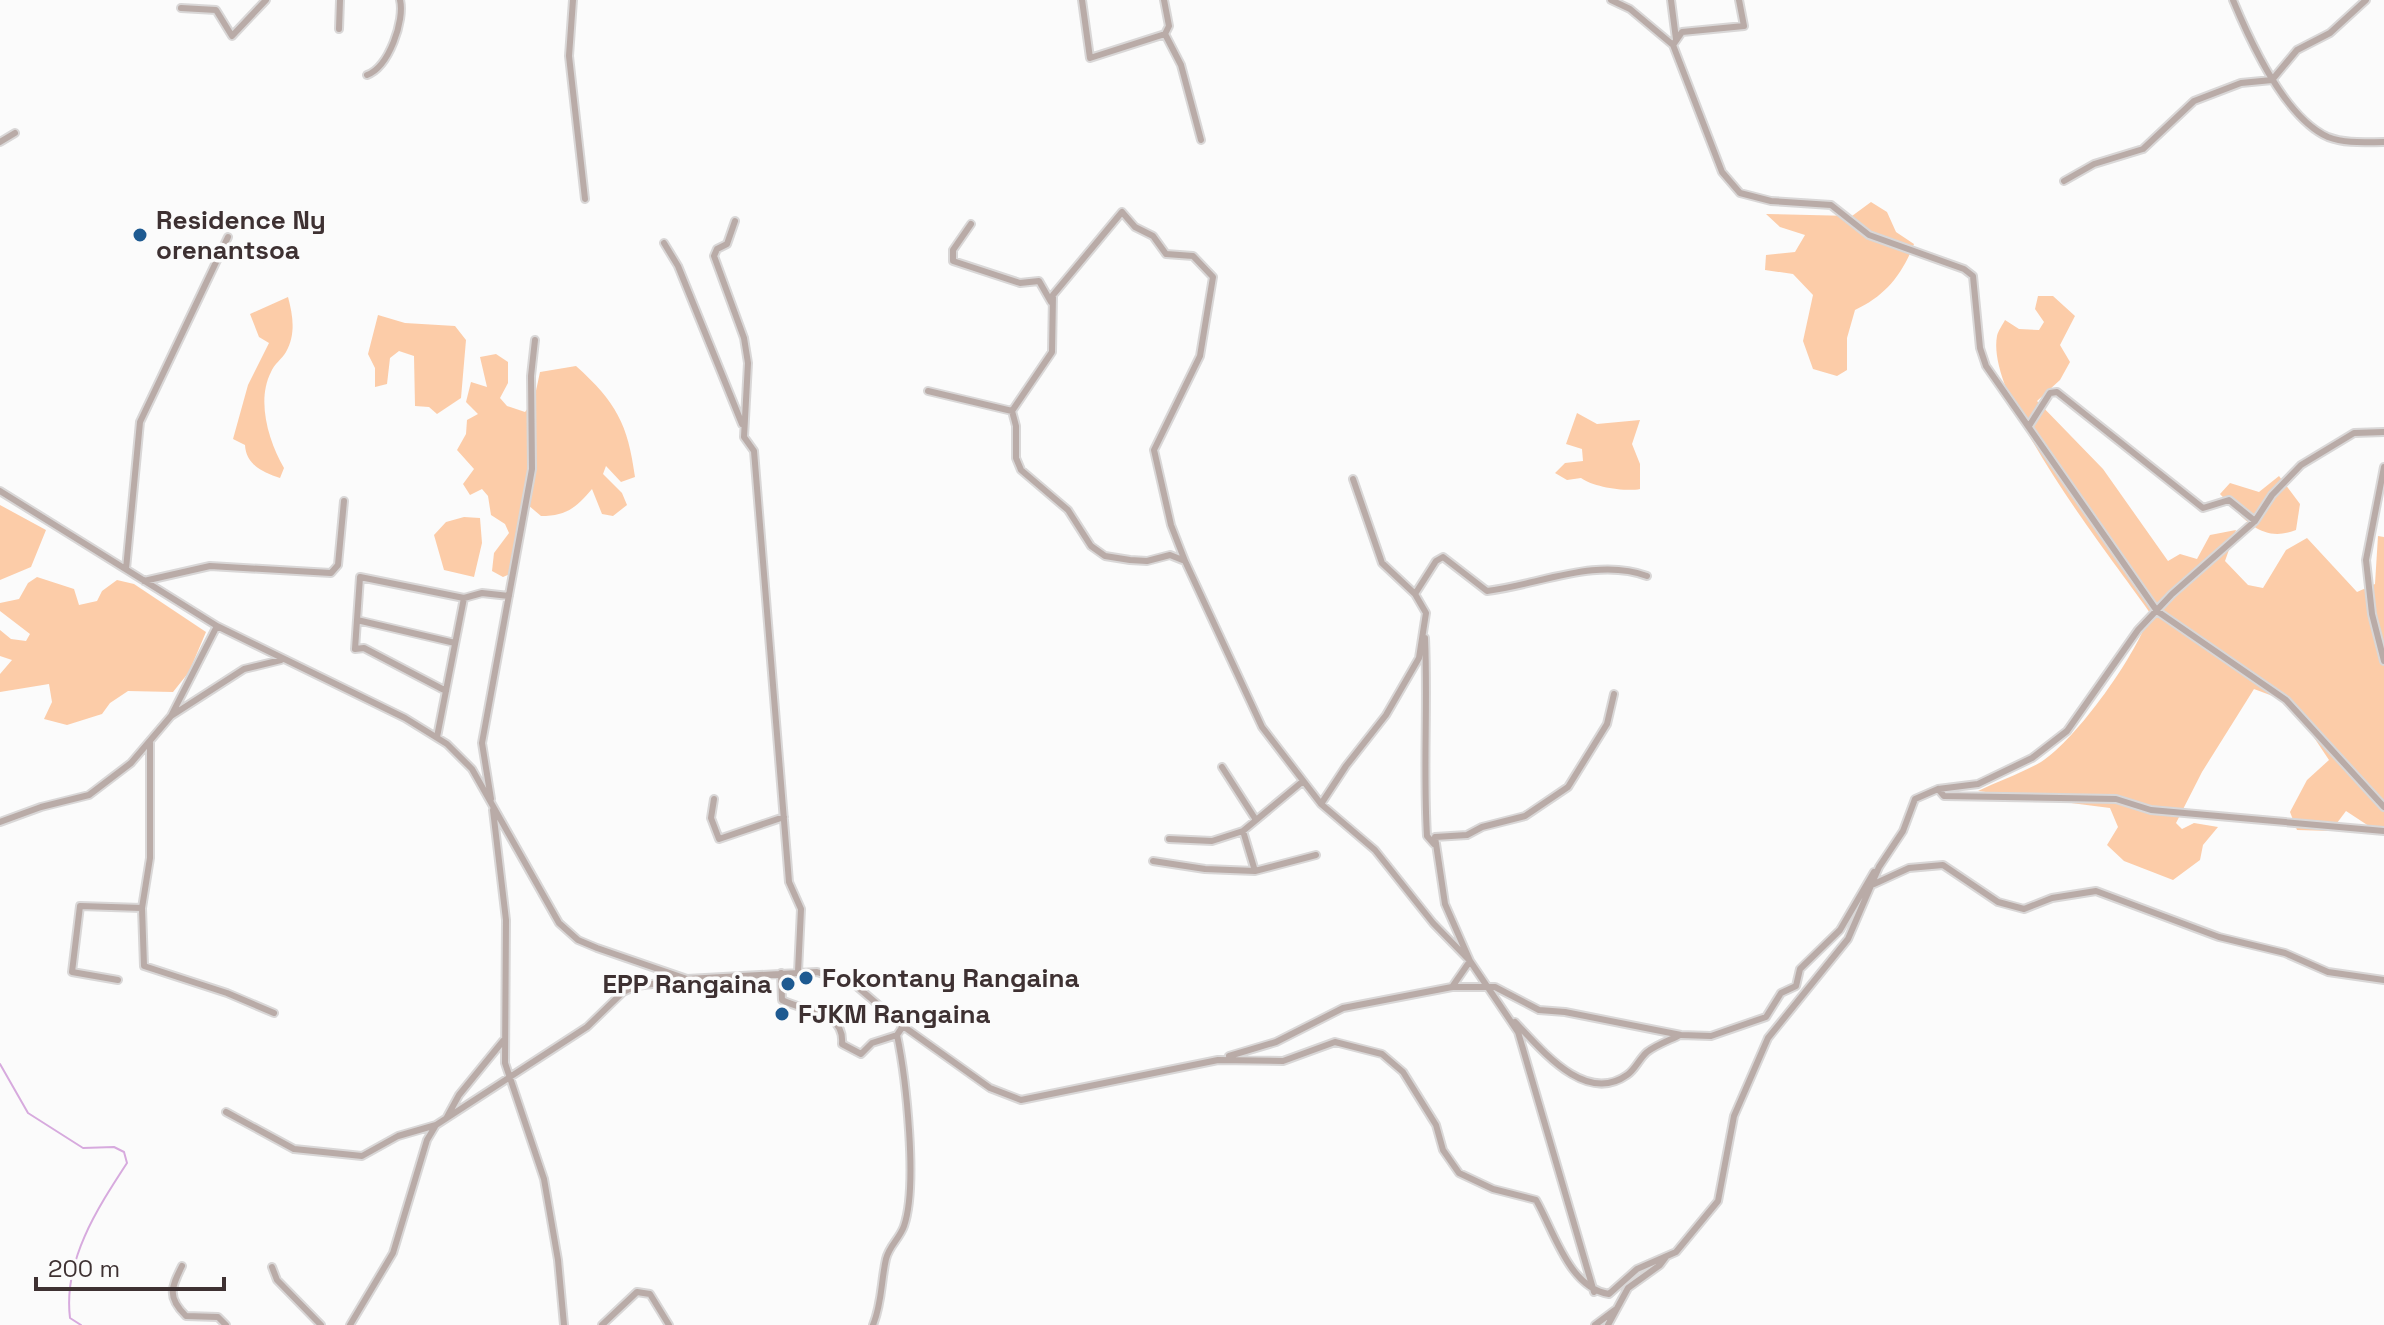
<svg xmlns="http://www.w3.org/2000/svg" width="2384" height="1325" font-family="'Space Grotesk',sans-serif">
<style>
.green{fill:#fccca8}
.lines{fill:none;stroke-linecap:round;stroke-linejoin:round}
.stream{stroke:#d7aade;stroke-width:2}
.minor-casing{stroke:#d9d7d7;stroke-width:10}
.minor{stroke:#b9aba7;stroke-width:6}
.poi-dot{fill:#1e5a91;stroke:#fbfbfb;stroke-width:3}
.labels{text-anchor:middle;stroke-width:7;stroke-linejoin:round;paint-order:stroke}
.poi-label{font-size:26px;font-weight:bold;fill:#3e3132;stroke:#fbfbfb;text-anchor:start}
</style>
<rect width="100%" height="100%" fill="#fbfbfb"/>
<path class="green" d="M 1871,202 L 1887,212 L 1896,232 L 1914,244 C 1902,275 1885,296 1855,310 L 1847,338 L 1847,370 L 1837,376 L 1813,369 L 1803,341 L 1813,295 L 1793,274 L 1765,270 L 1766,255 L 1795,252 L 1805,235 L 1780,227 L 1766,214 L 1852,216 Z
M 2038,296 L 2053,296 L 2075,316 L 2060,345 L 2070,362 L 2060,380 L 2037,401 L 2103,469 L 2168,561 L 2180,554 L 2197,559 L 2210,535 L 2236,530 L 2225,561 L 2248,585 L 2263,588 L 2286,550 L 2307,538 L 2357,592 L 2375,584 L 2378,536 L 2384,537 L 2384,836 L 2346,811 L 2331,831 L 2297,830 L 2290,812 L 2307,780 L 2329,760 L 2291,703 L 2254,689 L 2202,772 L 2176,823 L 2182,829 L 2194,823 L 2218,827 L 2203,845 L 2200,860 L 2173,880 L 2124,861 L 2107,845 L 2118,827 L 2110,808 L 1978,791 C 1999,781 2022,773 2041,762 C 2077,739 2138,653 2150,613 C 2112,558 1985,400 1997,336 C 1998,331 2003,324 2005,320 L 2019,329 L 2039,330 L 2044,322 L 2035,309 Z
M 288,297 C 293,316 296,334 286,352 C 282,359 274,364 271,372 C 256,401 269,442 284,468 L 280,478 C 263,472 246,465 245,445 L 233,439 L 248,385 L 269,343 L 259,337 L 250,314 Z
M 378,315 L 405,323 L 455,326 L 466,340 L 461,398 L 437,414 L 429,407 L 415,406 L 414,356 L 399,351 L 390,358 L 387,384 L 375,387 L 375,368 L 368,354 Z
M 496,354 L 508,362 L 508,383 L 500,398 L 507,406 L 525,412 L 534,400 L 540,372 L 576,366 C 616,402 628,424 635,477 L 621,482 L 606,466 L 603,474 L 622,493 L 627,505 L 613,516 L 602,514 L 592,489 C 576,508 566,516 541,516 L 528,505 L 515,572 L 503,577 L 492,571 L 494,553 L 509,533 L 505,524 L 491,515 L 488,496 L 482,489 L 470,495 L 463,484 L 474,469 L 457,450 L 466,434 L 467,420 L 478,414 L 466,402 L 471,382 L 487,387 L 480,357 Z
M 1577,413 L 1597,424 L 1640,420 L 1632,444 L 1640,464 L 1640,489 C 1626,492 1593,487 1581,478 L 1567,480 L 1555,473 L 1565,463 L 1583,461 L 1582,449 L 1566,444 Z
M 2279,476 L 2300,504 L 2296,530 C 2261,544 2243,518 2220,494 L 2230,483 L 2259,492 Z
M 0,505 L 46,530 L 31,567 L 0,580 Z
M 464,517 L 480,518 L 482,543 L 474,577 L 444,570 L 434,535 L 446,522 Z
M 37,577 L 74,589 L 79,605 L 97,601 L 102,591 L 117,580 L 134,584 L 206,632 L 189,672 L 173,692 L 128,691 L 110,703 L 102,714 L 67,725 L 44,719 L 52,702 L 49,684 L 0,692 L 0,674 L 12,660 L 0,656 L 0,630 L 11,639 L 26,641 L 30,634 L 0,611 L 0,603 L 19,599 L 28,583 Z"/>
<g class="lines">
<path class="stream" d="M 0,1064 L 28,1113 L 83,1148 L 114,1147 L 124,1152 L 127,1163 C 97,1209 63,1261 70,1318 L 81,1325"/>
<defs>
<path id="minor" d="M 573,0 L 569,56 L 585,199
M 1082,0 L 1090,58 L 1165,34
M 1164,0 L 1169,26 L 1165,34 L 1181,65 L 1201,140
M 1611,0 L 1630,9 L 1673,45 L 1722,172 L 1740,193 L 1771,201 L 1831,205 L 1869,235 L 1964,269 L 1973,276 L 1980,348 L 1986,366 L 2157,611 L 2286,700 L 2384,807
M 1671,0 L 1676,39
M 2233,0 C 2250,41 2285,118 2328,137 C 2346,144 2366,142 2384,142
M 181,8 L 216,10 L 232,36 L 266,0
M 339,29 L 340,0
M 1673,45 L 1682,32 L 1744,26 L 1739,0
M 367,75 C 389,67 405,20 400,0
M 0,142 L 15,133
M 2064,181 L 2094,164 L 2143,149 L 2194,101 L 2241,83 L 2272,80 L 2297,50 L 2330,33 L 2366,0
M 735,221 L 727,244 L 717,249 L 714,256 L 744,338 L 748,363 L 744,437 L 754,451 L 789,882 L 801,909 L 798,972
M 971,224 L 953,250 L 953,261 L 1020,283 L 1039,281 L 1051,302
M 664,243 L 678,266 L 742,424
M 928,391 L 1012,411
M 2029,426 L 2050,393 L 2057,392 L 2203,508 L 2229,500 L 2255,521
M 2384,467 L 2366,560 L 2372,614 L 2384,661
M 0,491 L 217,626 L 405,718 L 447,744 L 472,769 L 559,923 L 578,940 L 597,948 L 687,979 L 817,972 L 854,984 L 903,1026 L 990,1088 L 1021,1100 L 1218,1060 L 1283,1061 L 1335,1042 L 1382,1054 L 1403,1072 L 1436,1125 L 1443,1150 L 1459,1173 L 1493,1189 L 1536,1200 C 1554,1231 1569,1288 1609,1294 L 1637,1269 L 1676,1252 L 1718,1201 L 1734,1116 L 1768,1038 L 1848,939 L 1879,867 L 1903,831 L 1915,799 L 1938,789 L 1978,784 L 2032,758 L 2067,731 L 2138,630 L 2172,594 L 2255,521 L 2272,495 L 2301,465 L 2354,433 L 2384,432
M 1185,561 L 1171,525 L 1154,450 L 1200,356 L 1213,277 L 1193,256 L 1166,254 L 1153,236 L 1135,227 L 1122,212 L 1053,295 L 1052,352 L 1012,411 L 1016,426 L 1016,458 L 1021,470 L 1068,510 L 1091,546 L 1105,556 L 1130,560 L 1147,561 L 1170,555 L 1185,561 L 1262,727 L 1321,804 L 1375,850 L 1433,923 L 1470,961 L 1518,1032 L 1594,1292
M 126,569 L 140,422 L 228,237
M 144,581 L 210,566 L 331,573 L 338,565 L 344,501
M 1415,594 L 1436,561 L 1443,557 L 1487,591 C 1538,585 1596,557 1647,576
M 464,598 L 482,593 L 509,596
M 357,620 L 355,649 L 364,648 L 446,691
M 1425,638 C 1428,704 1423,769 1427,836 L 1434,844
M 171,716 L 217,626
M 437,737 L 464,598 L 360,577 L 357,620 L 455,643
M 150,743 L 150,858 L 142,908 L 144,966 L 227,993 L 274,1013
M 1222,767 L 1256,820
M 1938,789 L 1944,796 L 2116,799 L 2151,810 L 2384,831
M 491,799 L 482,743 L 532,469 L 531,376 L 535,340
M 714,799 L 711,818 L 719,839 L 784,817
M 1321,804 L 1346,766 L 1386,715 L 1419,658 L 1426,613 L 1415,594 L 1382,563 L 1353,479
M 493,810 L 506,920 L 505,1063 L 544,1179 L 558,1260 L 564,1325
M 0,822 L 41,807 L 89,795 L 131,763 L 171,716 L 244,669 L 281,660
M 1169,839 L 1212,841 L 1243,831 L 1302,782
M 1153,861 L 1205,869 L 1255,871 L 1243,831
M 1255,871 L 1316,855
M 1874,884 L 1909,868 L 1943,865 L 1998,902 L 2024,909 L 2052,898 L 2096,891 L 2219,937 L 2285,953 L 2328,972 L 2384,980
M 781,973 L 782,1000 C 804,1012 845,1010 842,1044 L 861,1054 L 872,1043 L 897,1035
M 118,980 L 72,972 L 80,906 L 142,908
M 1452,987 L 1470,961 L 1445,904 L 1435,837 L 1467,835 L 1482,827 L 1525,816 L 1568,787 L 1607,724 L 1614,694
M 1515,1022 C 1541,1049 1585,1105 1627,1075 C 1635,1070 1639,1059 1647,1052 C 1656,1045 1670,1040 1680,1035
M 1229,1056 L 1276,1042 L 1343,1008 L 1452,987 L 1495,987 L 1539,1010 L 1565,1012 L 1681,1035 L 1711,1036 L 1766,1017 L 1781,993 L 1796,986 L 1800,969 L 1840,930 L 1874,872
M 226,1112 L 294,1149 L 362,1156 L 398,1136 L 436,1125
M 447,1117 L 459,1095 L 503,1041
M 182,1266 C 171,1288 167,1297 186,1316 L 218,1317 L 226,1325
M 272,1267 L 277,1280 L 321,1325
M 350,1325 L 393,1253 L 427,1140 L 436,1125 L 587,1027 L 623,992 L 636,986 L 684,980
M 602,1325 L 637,1292 L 650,1294 L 669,1325
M 873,1325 C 882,1304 881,1281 886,1259 C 889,1246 900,1238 904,1226 C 918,1186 906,1078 897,1035 L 903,1026
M 1595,1325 L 1615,1310
M 1608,1325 L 1628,1288 L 1660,1265 L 1666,1257"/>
</defs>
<use href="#minor" class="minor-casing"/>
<use href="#minor" class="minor"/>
</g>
<g class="poi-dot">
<circle cx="140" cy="235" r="8"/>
<circle cx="806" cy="978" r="8"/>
<circle cx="788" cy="984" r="8"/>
<circle cx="782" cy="1014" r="8"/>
</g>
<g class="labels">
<g class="poi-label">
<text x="156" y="229">Residence Ny<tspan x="156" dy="30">orenantsoa</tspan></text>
<text x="822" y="987">Fokontany Rangaina</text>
<text x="772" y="993" text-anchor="end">EPP Rangaina</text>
<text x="798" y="1023">FJKM Rangaina</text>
</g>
</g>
<path d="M36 1277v12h188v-12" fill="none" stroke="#3e3132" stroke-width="4"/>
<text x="48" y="1277" font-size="24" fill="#3e3132" stroke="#fbfbfb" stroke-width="6" paint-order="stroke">200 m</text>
</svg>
